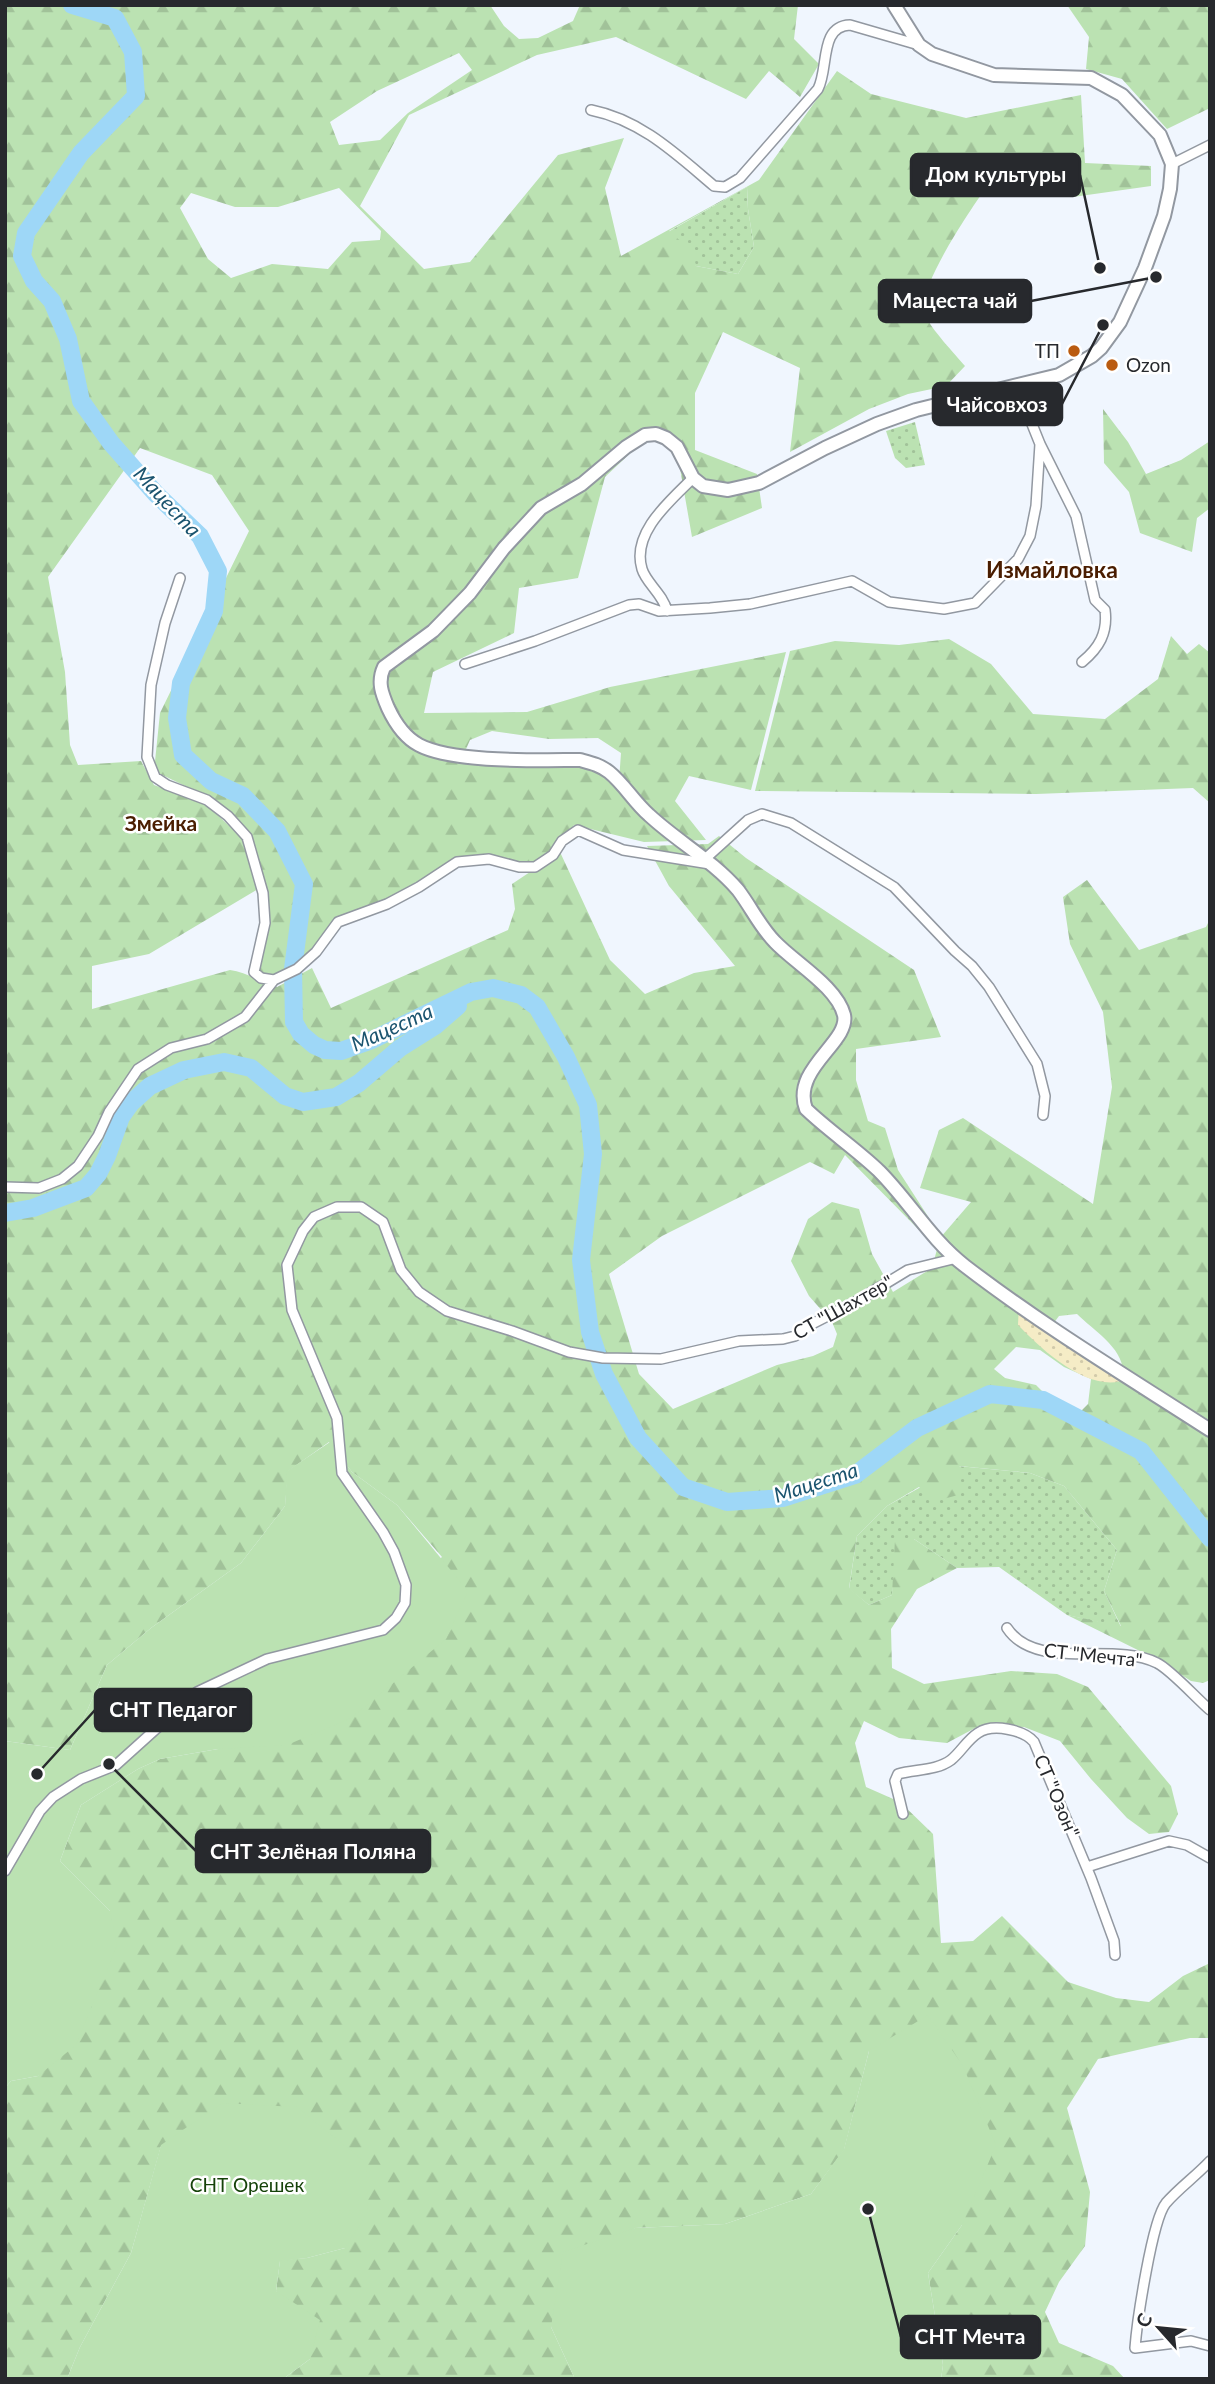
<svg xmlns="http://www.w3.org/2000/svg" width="1215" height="2384" font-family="Lato,sans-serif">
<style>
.grass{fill:url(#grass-dots)}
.forest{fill:url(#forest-firs);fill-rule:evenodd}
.sand{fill:url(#sand-dots)}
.garden{fill:#bbe2b2}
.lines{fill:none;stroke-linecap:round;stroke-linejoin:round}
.river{stroke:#9ed7f7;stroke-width:18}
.street-casing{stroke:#9298a1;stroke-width:12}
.secondary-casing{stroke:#9298a1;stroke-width:16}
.street{stroke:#fff;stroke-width:9}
.secondary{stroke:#fff;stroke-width:12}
.poi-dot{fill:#ba5b10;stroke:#fff;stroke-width:2.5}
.labels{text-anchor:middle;stroke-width:5;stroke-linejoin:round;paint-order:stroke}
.poi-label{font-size:19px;fill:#27292d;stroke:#fff;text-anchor:end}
.street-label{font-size:19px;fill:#27292d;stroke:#fff}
.park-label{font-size:19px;fill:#154209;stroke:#fff}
.water-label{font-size:21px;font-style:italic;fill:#1b546f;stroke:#fff}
.neighbourhood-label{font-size:21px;font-weight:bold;fill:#4a1d00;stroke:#fff}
.quarter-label{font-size:23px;font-weight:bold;fill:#4a1d00;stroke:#fff}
.leader{fill:none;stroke:#27292d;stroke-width:2.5}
.callout-dot{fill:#27292d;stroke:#fff;stroke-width:2.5}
.callout{fill:#27292d;stroke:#27292d;stroke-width:2.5}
.callout-label{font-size:21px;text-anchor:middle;font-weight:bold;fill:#fff}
</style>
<defs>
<pattern id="grass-dots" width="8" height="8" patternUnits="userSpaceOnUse" patternTransform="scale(1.75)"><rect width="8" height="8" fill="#bbe2b2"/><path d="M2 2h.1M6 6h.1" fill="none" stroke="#a1c299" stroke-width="1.8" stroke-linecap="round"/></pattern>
<pattern id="forest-firs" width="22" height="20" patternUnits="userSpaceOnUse" patternTransform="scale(1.75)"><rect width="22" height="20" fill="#bbe2b2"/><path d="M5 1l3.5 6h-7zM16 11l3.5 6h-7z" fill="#a1c299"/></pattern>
<pattern id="sand-dots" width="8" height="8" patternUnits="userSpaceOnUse" patternTransform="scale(1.75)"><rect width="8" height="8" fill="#f5ecc6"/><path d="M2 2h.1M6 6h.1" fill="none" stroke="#d2caaa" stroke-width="1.8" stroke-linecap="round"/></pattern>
</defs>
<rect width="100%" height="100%" fill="#f0f6fe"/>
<path class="grass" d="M 747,187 L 748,209 L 754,247 L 738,274 L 696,266 L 668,232 Z
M 915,422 L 925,465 L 906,468 L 895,458 L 886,431 Z
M 958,1466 L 1030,1473 L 1064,1486 L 1117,1550 L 1104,1591 L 1121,1627 L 1067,1615 L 999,1567 L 957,1568 L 914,1539 L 895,1570 L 892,1595 L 869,1605 L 849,1589 L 857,1536 L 887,1506 Z"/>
<path class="forest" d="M 5,5 L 490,5 L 504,26 L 519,39 L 538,38 L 573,21 L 580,5 L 798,5 L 794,39 L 819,64 L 800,97 L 769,71 L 746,99 L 616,37 L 537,55 L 409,115 L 360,206 L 424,269 L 470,262 L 558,155 L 624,138 L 605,188 L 621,256 L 759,180 L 837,71 L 871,94 L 966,118 L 1081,95 L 1085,163 L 1151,166 L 1151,186 L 1073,197 L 987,186 C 972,208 914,291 925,315 C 931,329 954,353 965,366 L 946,386 L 908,394 L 869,409 L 790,452 L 800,368 L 723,332 L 695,393 L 695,450 L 757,474 L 762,508 L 692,537 L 678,457 L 656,437 L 640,444 L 605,477 L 578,578 L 519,588 L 514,633 L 433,672 L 424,713 L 527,712 L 610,687 L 786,652 L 751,790 L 689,776 L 675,801 L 706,840 L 644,842 L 574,825 L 559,846 L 536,863 L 463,861 L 415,893 L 327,932 L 298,964 L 272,976 L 258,972 L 267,923 L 266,885 L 251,836 L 206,796 L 154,771 L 160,713 L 249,531 L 212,475 L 140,448 L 48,577 L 65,672 L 70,745 L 78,765 L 141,761 L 154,785 L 206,804 L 243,839 L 258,889 L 149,954 L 92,966 L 92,1009 L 230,970 C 246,972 261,982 277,987 L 312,968 L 331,1008 L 508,930 L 515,909 L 512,884 L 560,852 L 610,960 L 645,994 L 694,973 L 735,966 L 669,886 L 647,846 L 708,844 L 719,836 L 746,858 L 914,970 L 941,1037 L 856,1049 L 856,1080 L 868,1121 L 885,1128 L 898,1170 L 929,1218 L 919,1230 L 845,1155 L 834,1174 L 810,1162 L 662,1236 L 609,1274 L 639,1374 L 673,1409 L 777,1365 L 813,1356 L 833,1347 L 837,1334 L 832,1322 L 809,1296 L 791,1261 L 808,1219 L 832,1202 L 859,1209 L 872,1254 L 893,1292 L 932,1268 L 940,1238 L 971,1202 L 920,1188 L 939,1130 L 963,1118 L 1093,1204 L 1112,1087 L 1103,1012 L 1070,944 L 1063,897 L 1087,880 L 1139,950 L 1206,927 L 1210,919 L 1210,1680 L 1203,1683 L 1191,1681 L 1158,1660 L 1067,1615 L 1121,1626 L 1104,1591 L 1117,1550 L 1064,1486 L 1030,1473 L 959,1466 L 958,1495 L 936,1501 L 919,1487 L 887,1506 L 857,1536 L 849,1588 L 869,1605 L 892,1595 L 895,1539 L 914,1539 L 957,1568 L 917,1589 L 891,1629 L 892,1668 L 924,1684 L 1011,1671 L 1057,1674 L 1088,1687 L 1171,1786 L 1178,1814 L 1169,1832 L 1149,1834 L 1127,1818 L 1091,1779 L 1060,1741 L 1024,1727 L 979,1726 L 947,1743 L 899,1738 L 864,1721 L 855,1743 L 866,1787 L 900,1802 L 933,1834 L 941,1943 L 973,1941 L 1002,1916 L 1068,1982 L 1116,1998 L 1149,2002 L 1183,1976 L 1210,1963 L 1210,2038 L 1190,2038 L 1098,2059 L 1067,2108 L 1090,2192 L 1085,2246 L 1059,2282 L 1045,2312 L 1059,2343 L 1113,2366 L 1125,2379 L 941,2379 L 943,2365 L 928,2273 L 962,2225 L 869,2051 L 844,2150 L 811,2194 L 725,2224 L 635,2228 L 551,2327 L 575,2379 L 283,2379 L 310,2359 L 276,2291 L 280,2260 L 307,2258 L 345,2248 L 161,2146 L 131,2253 L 80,2347 L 67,2379 L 5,2379 L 5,2088 L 11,2081 L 38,2076 L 110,1911 L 60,1861 L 81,1805 L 138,1769 L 160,1759 L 218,1749 L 442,1557 L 397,1505 L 352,1472 L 329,1442 L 288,1471 L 285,1506 L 241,1563 L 151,1628 L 107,1665 L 70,1750 L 5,1741 ZM 459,53 L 472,70 L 408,113 L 380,140 L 339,145 L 330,122 L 377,91 ZM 747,187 L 748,209 L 754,247 L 738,274 L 696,266 L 693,252 L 669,231 ZM 339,188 L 381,231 L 380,240 L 352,242 L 328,269 L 272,264 L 231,278 L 208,259 L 180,208 L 191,193 L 235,207 L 278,207 ZM 492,731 L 549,739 L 598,738 L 621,753 L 619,781 L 580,760 L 463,756 L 470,740 ZM 1077,1314 C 1093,1330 1122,1347 1123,1371 L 1053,1324 L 1059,1316 ZM 1016,1347 L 1040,1350 L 1064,1367 L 1091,1379 L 1088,1404 L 1079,1413 L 1046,1395 L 1036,1385 L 1005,1378 L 994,1369 Z
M 1067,5 L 1210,5 L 1210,108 L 1167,129 L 1122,79 L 1086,69 L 1089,37 Z
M 1103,409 L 1128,442 L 1146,474 L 1181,460 L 1210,441 L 1210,508 L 1197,518 L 1192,552 L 1140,533 L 1129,492 L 1104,463 Z
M 1171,636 L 1187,654 L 1199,644 L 1210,653 L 1210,803 L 1193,788 L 1036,794 L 755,791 L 790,651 L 835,641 L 899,645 L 949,639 L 991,664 L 1033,714 L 1105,719 L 1158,679 Z"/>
<path class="sand" d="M 1019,1303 L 1129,1378 C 1092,1397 1042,1350 1018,1325 Z"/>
<path class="garden" d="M 330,1442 L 352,1472 L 397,1505 L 468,1591 L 446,1639 L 351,1718 L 287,1745 L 218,1749 L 160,1759 L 138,1769 L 81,1805 L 60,1861 L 110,1911 L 117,1945 L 76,2045 L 38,2076 L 11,2081 L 5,2088 L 5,1741 L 70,1750 L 107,1665 L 151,1628 L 241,1563 L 285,1506 L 287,1471 Z
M 928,2015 L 963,2066 L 996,2145 L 962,2225 L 928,2273 L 943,2365 L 941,2379 L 575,2379 L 551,2327 L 563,2252 L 635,2228 L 725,2224 L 811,2194 L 844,2149 L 869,2051 Z
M 222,2103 L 297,2107 L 366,2163 L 368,2212 L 345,2248 L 307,2258 L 280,2261 L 276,2291 L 320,2320 L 310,2359 L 283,2379 L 67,2379 L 80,2347 L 131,2253 L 161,2145 Z"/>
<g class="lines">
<path class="river" d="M 72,5 L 115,18 L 133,52 L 136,96 L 81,153 L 26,233 L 22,256 L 34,281 L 52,301 L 68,339 L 81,401 L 111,443 L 156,494 L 200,536 L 218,571 L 214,611 L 181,683 L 177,718 L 183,755 L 211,781 L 243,796 L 277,831 L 304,884 L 293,969 L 294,1022 L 301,1034 L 314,1045 L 325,1050 L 341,1051 L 372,1040 L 471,992 L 493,988 L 521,995 L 537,1007 L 566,1057 L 588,1105 L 593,1154 L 581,1260 L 590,1332 L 604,1374 L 638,1438 L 683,1487 L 727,1502 L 783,1498 L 855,1475 L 917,1428 L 990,1394 L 1043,1400 L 1141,1451 L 1210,1538
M 5,1213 L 33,1208 L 86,1188 L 98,1174 L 107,1156 L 121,1117 L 131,1103 L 150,1086 L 184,1070 L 224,1062 L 251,1068 L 285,1096 L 303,1102 L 336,1097 L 359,1083 L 400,1048 L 435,1026 L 458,1006"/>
<defs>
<path id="street" d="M 591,110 C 641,120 676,154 714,186 L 725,187 L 740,178 L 818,89 C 829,68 819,26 850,25 L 919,45
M 1172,164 L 1210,145
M 1017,387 L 1040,444 L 1076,516 L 1095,600 L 1105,610 C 1108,633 1099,648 1082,662
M 180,578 L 165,623 L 151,685 L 147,757 L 155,777 L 167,785 L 207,800 L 228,816 L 247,837 L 263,893 L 265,923 L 254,972 L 261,978 L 274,980
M 667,611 C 663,594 646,583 642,569 C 631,533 670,501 693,478
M 465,664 L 535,641 L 629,605 L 639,604 L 659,611 L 710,608 L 750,604 L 852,581 L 889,602 L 944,609 L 975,603 L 1018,559 L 1030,536 L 1036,506 L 1040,444
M 706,858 L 748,820 L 762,814 L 791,823 L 894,887 L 955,951 L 972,966 L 989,987 L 1037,1064 L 1045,1096 L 1043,1115
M 5,1187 L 39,1188 L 62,1179 L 78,1166 L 98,1136 L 109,1112 L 138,1069 L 171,1048 L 207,1039 L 245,1017 L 274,980 L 297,969 L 316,952 L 338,922 L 387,904 L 419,887 L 457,862 L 489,859 L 519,867 L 535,867 L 553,855 L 562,841 L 578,830 L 623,850 L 710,864
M 1007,1628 C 1036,1672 1114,1641 1157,1663 C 1170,1669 1197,1699 1210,1710
M 903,1814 L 895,1781 L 898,1774 C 915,1769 936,1771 951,1760 C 961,1752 967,1740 978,1733 C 993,1723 1024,1730 1034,1742 L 1091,1878 L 1114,1941 L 1115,1955
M 1087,1867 L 1169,1841 L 1187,1845 L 1210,1858
M 5,1871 L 40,1811 L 53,1797 L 81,1779 L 116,1765 L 197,1692 L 267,1659 L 383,1630 L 396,1618 L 405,1603 L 406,1585 L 394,1552 L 383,1532 L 342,1473 L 337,1418 L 292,1310 L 287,1265 L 303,1231 L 314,1217 L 337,1207 L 361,1207 L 383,1222 L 401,1270 L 419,1292 L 447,1311 L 512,1331 L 569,1352 L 603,1358 L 661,1359 L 739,1341 L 783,1339 L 795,1336 L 810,1325 L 857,1301 L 908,1270 L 957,1258
M 1210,2161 C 1196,2176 1179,2188 1166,2203 C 1152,2220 1137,2322 1135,2348 L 1191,2341 L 1210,2346"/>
<path id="secondary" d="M 894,5 L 919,45 L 932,54 L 994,75 L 1091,78 L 1122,95 L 1160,135 L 1172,164 L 1170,189 L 1164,216 L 1145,268 L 1120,322 L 1101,348 L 1092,356 L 1059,375 L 916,410 L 877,424 L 825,448 L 759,483 L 728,490 L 703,486 L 693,478 L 677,447 L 666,438 L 656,434 L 645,435 L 626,447 L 582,484 L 541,508 L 504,548 L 470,593 L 433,631 L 384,667 C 377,682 382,694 388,708 C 395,723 404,737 419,745 C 453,763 540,760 580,760 C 591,763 600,765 609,772 C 624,784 634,802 649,815 C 678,842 712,860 738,890 C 751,907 760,927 775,942 C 795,963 837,987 844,1015 C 850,1042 791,1069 806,1109 C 829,1131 856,1149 879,1171 C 909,1201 931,1240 965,1266 C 1043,1326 1128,1377 1210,1430"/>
</defs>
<use href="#street" class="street-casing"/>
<use href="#secondary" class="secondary-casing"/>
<use href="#street" class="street"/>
<use href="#secondary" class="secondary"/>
</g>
<g class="poi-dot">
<circle cx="1074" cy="351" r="7"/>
<circle cx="1112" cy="365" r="7"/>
</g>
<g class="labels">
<g class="poi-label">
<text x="1060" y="358">ТП</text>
<text x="1126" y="372" text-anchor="start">Ozon</text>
</g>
<g class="street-label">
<text transform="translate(843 1307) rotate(-29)" y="7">СТ "Шахтер"</text>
<text transform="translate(1093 1655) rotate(6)" y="7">СТ "Мечта"</text>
<text transform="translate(1057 1796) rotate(67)" y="7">СТ "Озон"</text>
</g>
<g class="park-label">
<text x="247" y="2192">СНТ Орешек</text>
</g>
<g class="water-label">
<text transform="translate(167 502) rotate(47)" y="7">Мацеста</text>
<text transform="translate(392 1028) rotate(-24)" y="7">Мацеста</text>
<text transform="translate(816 1483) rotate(-18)" y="7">Мацеста</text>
</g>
<g class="neighbourhood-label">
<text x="161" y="831">Змейка</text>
</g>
<g class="quarter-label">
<text x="1052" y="578">Измайловка</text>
</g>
</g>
<path class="leader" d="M1100 268L1080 175M1156 277L1031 301M1103 325L1062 404M37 1774L95 1710M109 1764L196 1851M868 2209L901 2337"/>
<g class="callout-dot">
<circle cx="1100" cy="268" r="7"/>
<circle cx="1156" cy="277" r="7"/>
<circle cx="1103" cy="325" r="7"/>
<circle cx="37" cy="1774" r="7"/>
<circle cx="109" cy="1764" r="7"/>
<circle cx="868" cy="2209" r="7"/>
</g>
<g class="callout">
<rect x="911" y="154" width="169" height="42" rx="7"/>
<rect x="879" y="280" width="152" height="42" rx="7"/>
<rect x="933" y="383" width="129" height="42" rx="7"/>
<rect x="95" y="1689" width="156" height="42" rx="7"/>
<rect x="196" y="1830" width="234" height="42" rx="7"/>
<rect x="901" y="2316" width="139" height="42" rx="7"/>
</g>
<g class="callout-label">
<text x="996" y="182">Дом культуры</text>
<text x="955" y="308">Мацеста чай</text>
<text x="997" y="412">Чайсовхоз</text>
<text x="173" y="1717">СНТ Педагог</text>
<text x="313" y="1859">СНТ Зелёная Поляна</text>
<text x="970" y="2344">СНТ Мечта</text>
</g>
<rect width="1215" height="2384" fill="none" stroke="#27292d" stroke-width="14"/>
<g transform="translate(1159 2328) rotate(297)" stroke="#ffffff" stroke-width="5" paint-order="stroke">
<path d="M0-5L12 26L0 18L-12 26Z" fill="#27292d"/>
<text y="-10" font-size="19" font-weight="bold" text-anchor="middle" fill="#27292d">С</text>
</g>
</svg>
